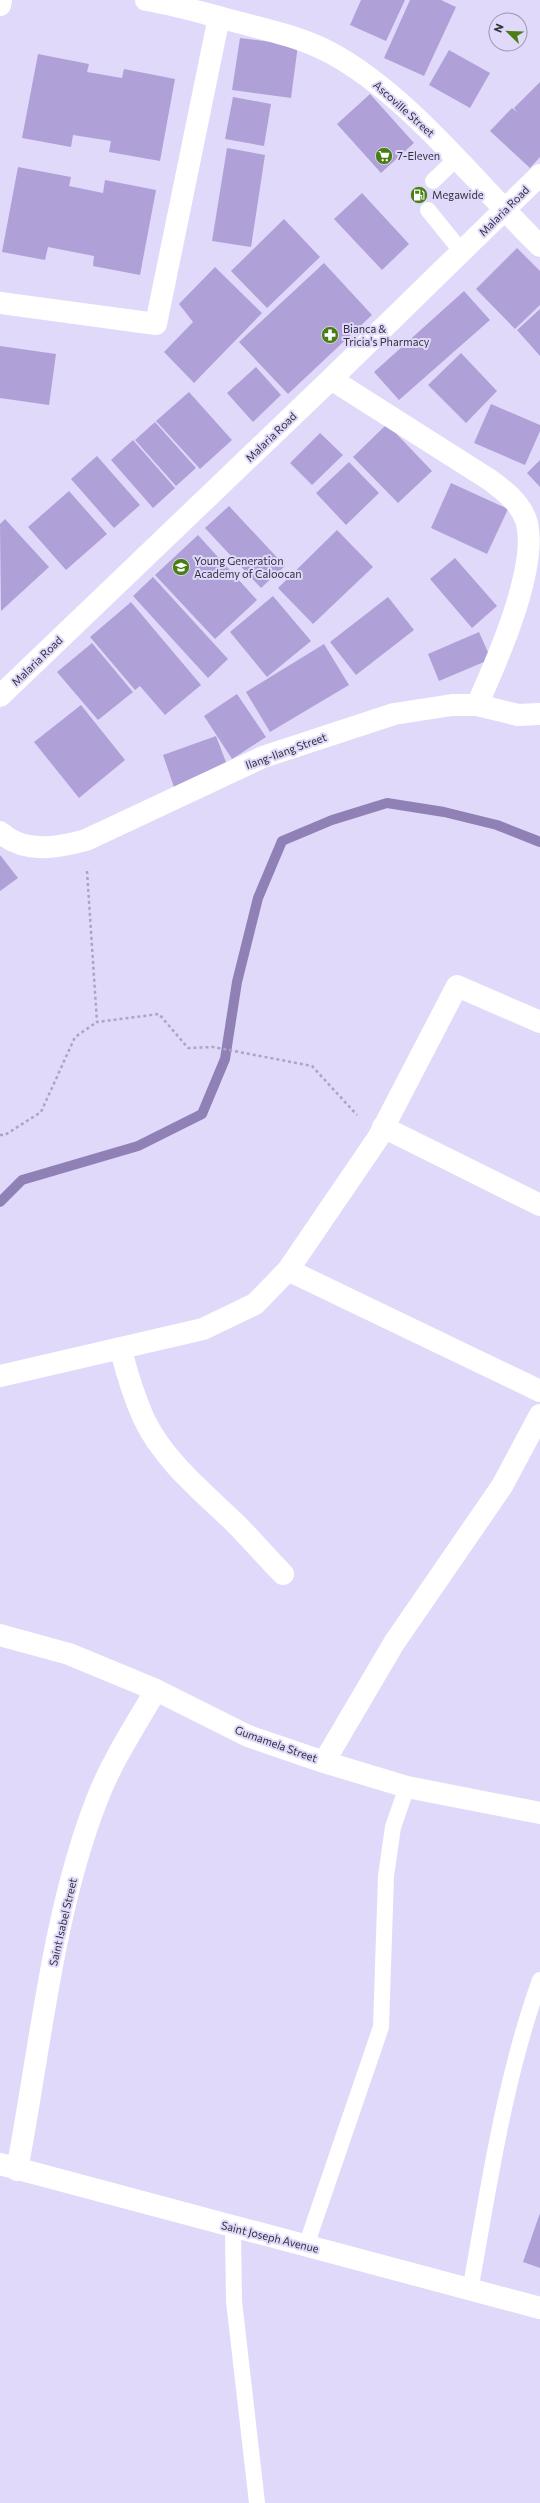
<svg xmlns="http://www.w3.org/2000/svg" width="540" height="2503" font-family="Commissioner,sans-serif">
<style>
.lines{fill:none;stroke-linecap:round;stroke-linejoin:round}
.stream{stroke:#8f81b6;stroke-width:10}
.building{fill:#afa1d8}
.path{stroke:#aba6c0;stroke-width:2.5;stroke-dasharray:3 3;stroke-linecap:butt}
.lane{stroke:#fff;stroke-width:16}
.street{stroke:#fff;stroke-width:22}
.secondary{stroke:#fff;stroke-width:22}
.labels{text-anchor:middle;stroke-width:4;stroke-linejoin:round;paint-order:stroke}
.street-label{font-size:11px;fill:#34313e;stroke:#e0d9fa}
.poi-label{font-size:11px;fill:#34313e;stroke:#e0d9fa;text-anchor:start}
</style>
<rect width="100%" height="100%" fill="#e0d9fa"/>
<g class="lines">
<path class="stream" d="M 0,1202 L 22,1180 L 138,1146 L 202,1114 L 225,1059 L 237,982 L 258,898 L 282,841 L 332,820 L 387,803 L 444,812 L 497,825 L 540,842"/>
</g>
<path class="building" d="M 361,0 L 405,0 L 386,41 L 350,25 Z
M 410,0 L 441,0 L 456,7 L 424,76 L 384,58 Z
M 240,38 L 298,45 L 291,98 L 232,90 Z
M 449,50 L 490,73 L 470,108 L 429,85 Z
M 38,54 L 89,64 L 87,72 L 122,78 L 124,69 L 175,79 L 160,161 L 109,152 L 111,141 L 73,135 L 71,147 L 22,138 Z
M 540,82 L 540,157 L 530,168 L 490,131 L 512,108 L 517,112 L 514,108 Z
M 370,94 L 414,143 L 381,173 L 337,124 Z
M 233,97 L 271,104 L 264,146 L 225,139 Z
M 227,148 L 265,155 L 251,247 L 212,241 Z
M 18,167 L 71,177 L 69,186 L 103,193 L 105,180 L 156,190 L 140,275 L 93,266 L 94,256 L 48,247 L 45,260 L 2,252 Z
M 362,193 L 409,244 L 382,270 L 334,219 Z
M 284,219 L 320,257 L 267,308 L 231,271 Z
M 517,248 L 540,271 L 540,305 L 515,329 L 476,289 Z
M 324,263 L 372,315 L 288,394 L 239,342 Z
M 215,267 L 262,313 L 194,383 L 164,352 L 193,322 L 179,304 Z
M 464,291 L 490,320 L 399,400 L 374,372 Z
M 540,309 L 540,356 L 517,330 Z
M 0,346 L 56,354 L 49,405 L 0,398 Z
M 461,353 L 497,391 L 466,423 L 428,385 Z
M 256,367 L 281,395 L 253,422 L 227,393 Z
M 189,392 L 232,440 L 200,469 L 156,421 Z
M 491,404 L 540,425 L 540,431 L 525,465 L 474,443 Z
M 155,422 L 196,468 L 176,486 L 135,440 Z
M 387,424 L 432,471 L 398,503 L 353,457 Z
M 320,433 L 343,455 L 312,485 L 290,463 Z
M 133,440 L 175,488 L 153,508 L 111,460 Z
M 97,456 L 140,505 L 114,528 L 71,479 Z
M 540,460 L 540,487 L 527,473 Z
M 349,462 L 379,493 L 346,525 L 316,493 Z
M 451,483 L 508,509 L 487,554 L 431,528 Z
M 69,491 L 107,534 L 66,570 L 28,527 Z
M 229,506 L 285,566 L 261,588 L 205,528 Z
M 5,519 L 49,567 L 1,611 L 0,524 Z
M 337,530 L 373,567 L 313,624 L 278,588 Z
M 198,535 L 257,600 L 215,639 L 155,575 Z
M 455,558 L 497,606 L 472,628 L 430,579 Z
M 153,577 L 228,659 L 208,678 L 133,596 Z
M 273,596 L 311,641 L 267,677 L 230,632 Z
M 388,597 L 414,630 L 356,675 L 330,642 Z
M 131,602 L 201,685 L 165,715 L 140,686 L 135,690 L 90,637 Z
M 479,632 L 491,659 L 439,681 L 428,654 Z
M 92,643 L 133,692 L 98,720 L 57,672 Z
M 324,644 L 349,685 L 270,732 L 246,692 Z
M 237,694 L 266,737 L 232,759 L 204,716 Z
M 81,705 L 125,760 L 79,798 L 34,742 Z
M 216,736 L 229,770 L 175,790 L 163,755 Z
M 0,855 L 18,878 L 0,891 Z
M 540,2213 L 540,2268 L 523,2262 Z"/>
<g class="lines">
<path class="path" d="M 87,871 L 97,1022 L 159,1014 L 188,1048 L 213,1047 L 312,1066 L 357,1115
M 0,1135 L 5,1135 L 41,1112 L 75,1037 L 97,1022"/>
<path class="lane" d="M 433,181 L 456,159
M 428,210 L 462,252
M 233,2228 L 234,2301 L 257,2503
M 306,2246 L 381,2027 L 386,1876 L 393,1827 L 407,1787
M 470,2291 C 489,2186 504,2080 540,1980"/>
<path class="street" d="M 146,0 C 171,4 195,11 219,17 C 257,28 294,34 329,52 C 407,93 477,184 540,246
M 0,5 L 1,0
M 0,303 L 156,324 L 219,17
M 331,379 L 490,480 C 506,492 519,502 526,520 C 540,565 496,663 477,705
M 0,832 C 24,854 57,848 86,840 L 263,757 L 394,714 L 452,705 L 477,705 L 518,715 L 540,714
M 383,1127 L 540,1205
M 288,1270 L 540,1391
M 121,1350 C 127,1374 134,1397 144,1419 C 164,1461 203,1492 235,1523 C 252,1540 267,1558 283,1574
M 0,1376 L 203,1329 L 255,1304 L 288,1270 L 378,1138 L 457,986 L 540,1022
M 0,1635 L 69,1654 L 156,1690 L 248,1736 L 324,1762 L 407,1787 L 540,1813
M 324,1762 L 394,1643 L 502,1486 L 540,1415
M 17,2170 C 40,2050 52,1916 96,1802 C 111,1762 135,1726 156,1690"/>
<path class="secondary" d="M 0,696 L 331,379 L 540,175
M 0,2164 L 540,2308"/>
</g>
<defs>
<symbol id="supermarket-disc" viewBox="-11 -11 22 22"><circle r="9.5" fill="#487e14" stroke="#e0d9fa"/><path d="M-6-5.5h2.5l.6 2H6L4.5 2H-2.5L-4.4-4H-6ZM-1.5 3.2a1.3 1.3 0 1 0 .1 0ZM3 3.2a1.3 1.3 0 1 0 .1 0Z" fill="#fff"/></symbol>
<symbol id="fuel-disc" viewBox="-11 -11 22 22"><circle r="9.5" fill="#487e14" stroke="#e0d9fa"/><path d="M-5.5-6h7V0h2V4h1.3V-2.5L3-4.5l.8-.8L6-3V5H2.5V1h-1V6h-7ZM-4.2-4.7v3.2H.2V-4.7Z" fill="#fff"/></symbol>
<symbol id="pharmacy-disc" viewBox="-11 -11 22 22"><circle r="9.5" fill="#487e14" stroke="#e0d9fa"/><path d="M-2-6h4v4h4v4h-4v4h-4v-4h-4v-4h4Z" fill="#fff"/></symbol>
<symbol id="school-disc" viewBox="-11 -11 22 22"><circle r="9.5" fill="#487e14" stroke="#e0d9fa"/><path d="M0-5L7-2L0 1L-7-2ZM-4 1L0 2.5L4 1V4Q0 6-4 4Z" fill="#fff"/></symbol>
</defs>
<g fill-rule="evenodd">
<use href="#supermarket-disc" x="374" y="146" width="20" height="20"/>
<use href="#fuel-disc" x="409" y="185" width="20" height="20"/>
<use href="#pharmacy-disc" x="320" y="325" width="20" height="20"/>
<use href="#school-disc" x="171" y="557" width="20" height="20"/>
</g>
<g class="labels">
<g class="street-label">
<text transform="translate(404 109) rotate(42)" y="4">Ascoville Street</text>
<text transform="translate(504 211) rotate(-45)" y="4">Malaria Road</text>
<text transform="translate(271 437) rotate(-44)" y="4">Malaria Road</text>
<text transform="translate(37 661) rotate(-44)" y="4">Malaria Road</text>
<text transform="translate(286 751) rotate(-20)" y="4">Ilang-Ilang Street</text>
<text transform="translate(276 1744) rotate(20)" y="4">Gumamela Street</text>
<text transform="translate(63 1922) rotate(-77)" y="4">Saint Isabel Street</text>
<text transform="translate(270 2237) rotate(14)" y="4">Saint Joseph Avenue</text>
</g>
<g class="poi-label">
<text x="397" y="160">7-Eleven</text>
<text x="432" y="199">Megawide</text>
<text x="343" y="333">Bianca &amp;<tspan x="343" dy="13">Tricia's Pharmacy</tspan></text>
<text x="194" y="565">Young Generation<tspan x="194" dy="13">Academy of Caloocan</tspan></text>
</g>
</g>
<g transform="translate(508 32) rotate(293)"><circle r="19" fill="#e0d9fa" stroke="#9b96af"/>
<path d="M0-3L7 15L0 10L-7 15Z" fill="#487e14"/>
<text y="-6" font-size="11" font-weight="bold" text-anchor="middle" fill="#34313e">N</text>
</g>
</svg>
